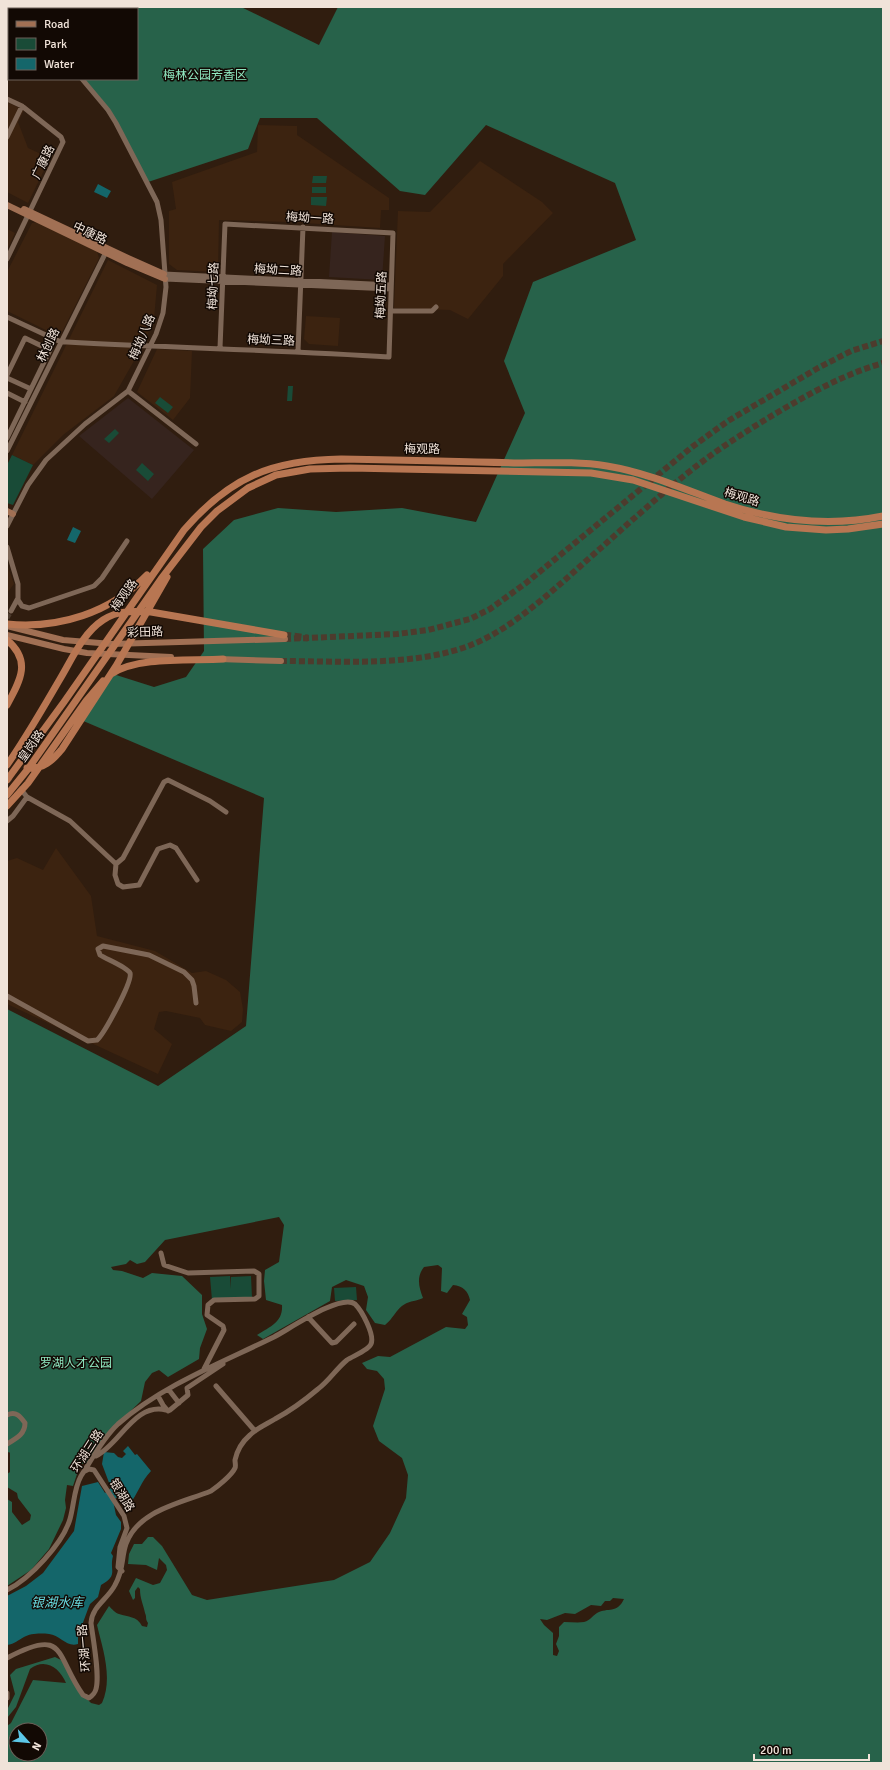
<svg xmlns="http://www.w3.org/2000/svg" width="890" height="1770" font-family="Signika,'Noto Sans SC',sans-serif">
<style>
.built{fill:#3c2310}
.education{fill:#36241e}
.green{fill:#194b37}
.forest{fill:#27624a;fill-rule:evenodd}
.water{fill:#14666a}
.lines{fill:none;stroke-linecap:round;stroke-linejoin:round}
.minor-tunnel{stroke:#4d3b2d;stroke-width:5;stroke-dasharray:5 2.5;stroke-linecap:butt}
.major-tunnel{stroke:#4d3b2d;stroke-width:6;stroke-dasharray:6 3;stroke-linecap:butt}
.highway-tunnel{stroke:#4d3b2d;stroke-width:7;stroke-dasharray:7 3.5;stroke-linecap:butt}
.minor{stroke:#7e6757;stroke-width:5}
.major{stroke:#a17054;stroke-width:6}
.highway{stroke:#b87652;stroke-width:7}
.labels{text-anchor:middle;stroke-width:3;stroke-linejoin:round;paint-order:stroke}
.park-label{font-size:12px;fill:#90e9c1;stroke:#120904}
.street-label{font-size:12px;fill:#f0e3d9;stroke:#120904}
.water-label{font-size:13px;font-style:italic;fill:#68dae0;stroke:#120904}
</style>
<rect width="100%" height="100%" fill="#301d0f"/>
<path class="built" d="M 7,102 L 24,110 L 18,122 L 28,148 L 50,158 L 28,203 L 7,192 Z
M 258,125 L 297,126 L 297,135 L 389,198 L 389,210 L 381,210 L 380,228 L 290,222 L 219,220 L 218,272 L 177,270 L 169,264 L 169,211 L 176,209 L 172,182 L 257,152 Z
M 480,161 L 542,202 L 553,213 L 503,264 L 503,276 L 468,319 L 450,310 L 394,308 L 398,211 L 430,212 Z
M 38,222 L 97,251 L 99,258 L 61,334 L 56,335 L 7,311 L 7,272 L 32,223 Z
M 7,229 L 15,233 L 7,250 Z
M 108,260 L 157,285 L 154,319 L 143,345 L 114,396 L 63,435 L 33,465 L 12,455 Z
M 306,316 L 340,318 L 338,346 L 309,344 L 304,339 Z
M 157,349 L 192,351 L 190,398 L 173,420 L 137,392 Z
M 7,564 L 14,584 L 7,593 Z
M 56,848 L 91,896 L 97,936 L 155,951 L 192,973 L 206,971 L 226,980 L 240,992 L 243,1009 L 242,1022 L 231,1031 L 205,1025 L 200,1018 L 166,1011 L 159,1012 L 154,1029 L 172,1044 L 158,1074 L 7,1004 L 7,861 L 17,858 L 43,870 Z"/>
<path class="education" d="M 332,232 L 385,236 L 382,280 L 329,277 Z
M 128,398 L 194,450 L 152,499 L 79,436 Z"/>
<path class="green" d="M 313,176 L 327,176 L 326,183 L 312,183 Z
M 312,187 L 326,187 L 326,193 L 312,193 Z
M 311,197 L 327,197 L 326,206 L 311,205 Z
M 288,386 L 293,386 L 292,401 L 287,401 Z
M 160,397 L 173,407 L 168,413 L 155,403 Z
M 115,429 L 119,433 L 109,443 L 104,439 Z
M 12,455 L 33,465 L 13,505 L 7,503 L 7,465 Z
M 142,463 L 154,474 L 148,481 L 136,470 Z
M 230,1276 L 231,1289 L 231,1277 L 251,1276 L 252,1298 L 212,1300 L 210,1277 Z
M 356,1287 L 357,1300 L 335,1301 L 334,1288 Z"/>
<path class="forest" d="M 51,7 L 241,7 L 319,45 L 338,7 L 883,7 L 883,1763 L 7,1763 L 7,1726 L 11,1723 L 33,1680 L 66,1683 C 60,1668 45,1657 30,1669 L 16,1707 L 7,1718 L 7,1710 L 15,1694 L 10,1675 L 16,1669 L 55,1657 L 61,1660 L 87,1699 L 91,1703 L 99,1705 L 102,1703 C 113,1678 103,1650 97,1625 L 109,1606 C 112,1609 115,1613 119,1614 C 128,1617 137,1616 142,1626 L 147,1627 L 148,1623 C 145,1619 147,1617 145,1613 C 143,1603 140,1599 140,1589 L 138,1587 L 135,1591 L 135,1598 L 133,1600 L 129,1591 L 136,1578 L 153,1585 L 160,1583 L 167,1570 L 166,1565 L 159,1558 L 157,1570 L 146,1565 L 128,1564 L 129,1554 L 134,1544 L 142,1544 L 148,1537 L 153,1537 L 162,1546 L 192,1595 L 207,1600 L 334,1580 L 370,1562 L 390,1533 L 406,1498 L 408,1475 L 402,1458 L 379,1441 L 373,1426 L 385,1389 L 384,1379 L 377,1371 L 367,1369 L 362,1363 L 378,1356 L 390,1357 L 446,1327 L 465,1329 L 468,1325 L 467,1317 L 462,1314 L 470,1300 C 468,1291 463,1286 453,1285 L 447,1293 L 441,1291 L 442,1268 L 438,1265 L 424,1267 C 416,1277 419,1287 423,1298 C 417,1301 410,1301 405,1304 C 396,1309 393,1319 385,1325 L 375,1323 L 366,1310 L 368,1297 L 364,1286 L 346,1280 L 332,1287 L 330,1301 L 263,1339 L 257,1335 C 271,1326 283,1322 282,1305 L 266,1300 L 264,1281 L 265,1270 L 279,1262 L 284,1225 L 279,1217 L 165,1240 L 145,1262 L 137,1264 L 130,1260 L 126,1264 L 111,1267 L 113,1270 L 122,1271 L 143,1278 L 152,1273 L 182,1276 L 202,1295 L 202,1314 L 207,1329 L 200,1348 L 199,1359 L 168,1377 L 159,1370 L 152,1373 L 145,1382 L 141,1401 L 117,1424 L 88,1463 L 81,1464 L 77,1470 L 78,1471 L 73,1486 L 67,1485 L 65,1500 L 66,1508 L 63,1520 L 49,1549 L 31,1570 L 7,1586 L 7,1499 L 12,1502 L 12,1512 L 22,1525 L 30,1520 L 31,1515 L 18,1498 L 17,1493 L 7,1487 L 7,1474 L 10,1472 L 10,1453 L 9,1452 L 7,1453 L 7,1009 L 158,1086 L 246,1026 L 264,798 L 81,720 L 113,674 L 154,687 L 186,677 L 204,651 L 203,549 L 234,520 L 278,508 L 336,512 L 402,508 L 476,522 L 525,413 L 504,361 L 533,282 L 636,240 L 615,183 L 486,125 L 425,195 L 400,191 L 317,118 L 260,118 L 248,149 L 148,182 L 116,124 L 82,79 L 137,79 L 137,9 L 51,9 ZM 613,1598 L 624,1599 C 617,1614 608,1607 597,1613 C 591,1617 591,1620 584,1622 C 578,1623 571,1622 564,1622 L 559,1627 L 559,1636 L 556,1644 L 559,1651 L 557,1656 L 553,1655 L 553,1633 L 544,1625 L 540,1619 L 547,1620 L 565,1613 L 575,1614 L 591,1605 L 601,1606 L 605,1601 L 610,1601 ZM 16,1730 L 40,1730 L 40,1754 L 16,1754 Z"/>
<path class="water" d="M 98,184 L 111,191 L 107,198 L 94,192 Z
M 73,527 L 81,531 L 75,543 L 67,540 Z
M 128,1446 L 135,1455 L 137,1454 L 151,1471 C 141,1481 138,1494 129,1505 L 122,1504 L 118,1496 L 113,1501 L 116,1515 L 121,1522 L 121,1529 L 111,1553 L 113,1556 C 109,1571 119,1575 101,1585 L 98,1597 L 90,1604 L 88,1609 L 78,1636 L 78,1644 C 67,1648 60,1635 49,1634 C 42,1633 30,1633 24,1637 C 18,1640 15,1644 7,1645 L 7,1596 L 26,1586 L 43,1573 L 74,1531 L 82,1486 L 98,1482 L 105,1493 L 111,1488 L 102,1464 L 104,1452 L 114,1453 L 118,1457 L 122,1458 L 126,1454 L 123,1451 Z"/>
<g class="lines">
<path class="minor-tunnel" d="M 7,618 L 11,611
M 7,778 L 23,792"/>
<path class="major-tunnel" d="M 285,639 L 397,634 L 428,630 L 470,619 L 490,609 L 526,583 L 692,447 L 728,421 L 818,368 L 851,351 L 883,341
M 281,661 C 341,661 414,667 471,645 C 517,627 565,579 602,547 C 638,515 675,481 714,453 C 737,437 761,422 785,408 C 816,390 848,373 883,363"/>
<path class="highway-tunnel" d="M 284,635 L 308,638"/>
<path class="minor" d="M 20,9 L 21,7
M 51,9 L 51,7
M 7,35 L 9,31
M 7,99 L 22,106 L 61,137 L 63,142 L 7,259
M 7,137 L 22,106
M 164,274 L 391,285
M 165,279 L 391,289
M 391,311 L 432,311 L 436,307
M 7,317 L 61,342 L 67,342 C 174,348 282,350 389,357 L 393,233 L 225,224 L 220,348
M 298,351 L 303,227
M 7,375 L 25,338 L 50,350 L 7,438
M 7,378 L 31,389
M 128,391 L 196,444
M 7,393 L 25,402
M 7,451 L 107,250
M 7,526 L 28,485 L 46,460 L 85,424 L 128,391 L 156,334 L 163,313 L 166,287 L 161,220 L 157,202 L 116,123 L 108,110 L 82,79
M 7,547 L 18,584 L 18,600 L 22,606 L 29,608 L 94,586 L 102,578 L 127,541
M 11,611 L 18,598
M 27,797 L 70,821 L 116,864
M 7,821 L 13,816 L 27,797 L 23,792
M 197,880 L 176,848 L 170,845 L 158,849 L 139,885 L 123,887 L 118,884 L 115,875 L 116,864 L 123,858 L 164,782 L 168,780 L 210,801 L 226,812
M 7,996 L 88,1041 L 97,1040 C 104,1034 133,981 130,973 C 127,967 106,959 100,955 L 98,949 L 103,946 L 149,955 L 184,972 L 192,980 L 194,986 L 196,1003
M 161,1253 L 164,1265 L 188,1273 L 254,1271 L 259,1274 L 259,1296 L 255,1299 L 214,1300 L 208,1305 L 207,1315 L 223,1326 L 224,1330 L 204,1369
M 308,1317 L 332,1343 L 336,1342 L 354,1324
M 216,1386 L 255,1431
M 169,1390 L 179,1403
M 158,1396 L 163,1405 L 168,1411 L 170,1410 L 188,1395 L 187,1388 L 223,1364
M 7,1415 C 16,1411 20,1416 25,1423 C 25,1434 17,1438 7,1444
M 96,1456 C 119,1445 135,1402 166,1410
M 85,1471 L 89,1469 L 94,1470 L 124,1516 L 127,1528 L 120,1547 L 118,1567 L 122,1571
M 7,1590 C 30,1579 63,1543 70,1519 C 74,1505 74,1488 81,1476 C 92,1459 103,1438 118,1424 C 163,1385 221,1363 274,1337 C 288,1330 341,1293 355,1304 C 362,1311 375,1335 371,1344 C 369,1350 353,1356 347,1360 C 336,1369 329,1381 318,1389 C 305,1400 290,1411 275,1419 C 267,1424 257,1428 250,1435 C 243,1441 237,1451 235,1460 C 235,1463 236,1466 235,1468 C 232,1475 217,1487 211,1491 C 182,1503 138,1510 126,1544 C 121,1559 124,1569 115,1585 C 108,1599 92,1606 91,1623 C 93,1639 100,1675 96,1689 C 95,1693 92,1696 89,1698 L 83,1695 C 55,1656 67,1626 7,1658
M 7,1693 L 7,1698"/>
<path class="major" d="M 7,205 L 127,263 L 165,279
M 24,209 L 128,258 L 164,274
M 7,511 L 13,514
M 7,626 L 63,640 L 112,644 L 285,639
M 7,635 L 64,649 L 87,653 L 171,657
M 218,659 L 281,661"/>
<path class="highway" d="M 7,624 C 59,629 110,613 147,575
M 7,640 C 32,661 20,681 7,705
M 111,674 C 138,656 191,661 223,659
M 7,765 C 26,738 43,708 60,679 C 72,659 83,633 103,620 C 118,610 134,611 151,612 L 284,635
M 27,768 C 43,770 53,760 62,749 L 116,666 L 167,577
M 7,780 L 64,702 L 184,530 C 230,477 272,460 341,459 C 399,460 456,461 514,463 C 545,463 577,461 607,466 C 649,473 686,490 725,504 C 777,521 829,527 883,516
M 7,795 L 28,769 L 161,579 L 201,527 L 217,511 L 248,488 L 276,475 L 310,469 L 350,468 L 591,473 L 633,480 L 744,517 L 786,527 L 826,530 L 848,529 L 883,524
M 7,806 L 28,783 L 86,701 L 103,681"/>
</g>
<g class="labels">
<g class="park-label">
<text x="205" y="79">梅林公园芳香区</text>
<text x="76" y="1367">罗湖人才公园</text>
</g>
<g class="street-label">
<text transform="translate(43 162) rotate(-64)" y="4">广康路</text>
<text transform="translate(310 218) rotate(3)" y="4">梅坳一路</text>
<text transform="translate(90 233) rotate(26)" y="4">中康路</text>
<text transform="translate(278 270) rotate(3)" y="4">梅坳二路</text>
<text transform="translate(213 286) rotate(-88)" y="4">梅坳七路</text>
<text transform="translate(381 295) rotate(-88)" y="4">梅坳五路</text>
<text transform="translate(142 337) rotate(-67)" y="4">梅坳八路</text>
<text transform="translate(271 340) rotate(2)" y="4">梅坳三路</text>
<text transform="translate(48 345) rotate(-64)" y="4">林创路</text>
<text transform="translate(422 449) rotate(1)" y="4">梅观路</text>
<text transform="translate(742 497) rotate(17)" y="4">梅观路</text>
<text transform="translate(124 595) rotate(-55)" y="4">梅观路</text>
<text transform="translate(145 632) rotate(-2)" y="4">彩田路</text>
<text transform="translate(31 746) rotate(-55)" y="4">皇岗路</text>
<text transform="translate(87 1451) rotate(-57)" y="4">环湖三路</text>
<text transform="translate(122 1495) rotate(59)" y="4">银湖路</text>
<text transform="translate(84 1648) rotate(-95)" y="4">环湖一路</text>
</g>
<g class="water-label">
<text x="57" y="1607">银湖水库</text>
</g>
</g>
<rect width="890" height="1770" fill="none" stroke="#f0e3d9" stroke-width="16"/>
<rect x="8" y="8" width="130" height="72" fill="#120904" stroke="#6b6059"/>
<rect x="16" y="21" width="20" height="6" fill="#a17054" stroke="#6b6059"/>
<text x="44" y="28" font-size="12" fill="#f0e3d9">Road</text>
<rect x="16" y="38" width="20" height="12" fill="#194b37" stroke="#6b6059"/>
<text x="44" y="48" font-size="12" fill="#f0e3d9">Park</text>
<rect x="16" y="58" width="20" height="12" fill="#14666a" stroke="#6b6059"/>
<text x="44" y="68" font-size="12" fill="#f0e3d9">Water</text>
<g transform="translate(28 1742) rotate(117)"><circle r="19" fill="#120904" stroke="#6b6059"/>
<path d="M0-3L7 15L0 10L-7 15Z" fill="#5cc7e8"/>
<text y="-6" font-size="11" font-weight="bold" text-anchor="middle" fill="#f0e3d9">N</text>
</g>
<path d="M754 1754v6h115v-6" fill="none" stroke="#f0e3d9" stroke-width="2"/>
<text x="760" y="1754" font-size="12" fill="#f0e3d9" stroke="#120904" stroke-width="3" paint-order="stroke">200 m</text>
</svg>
